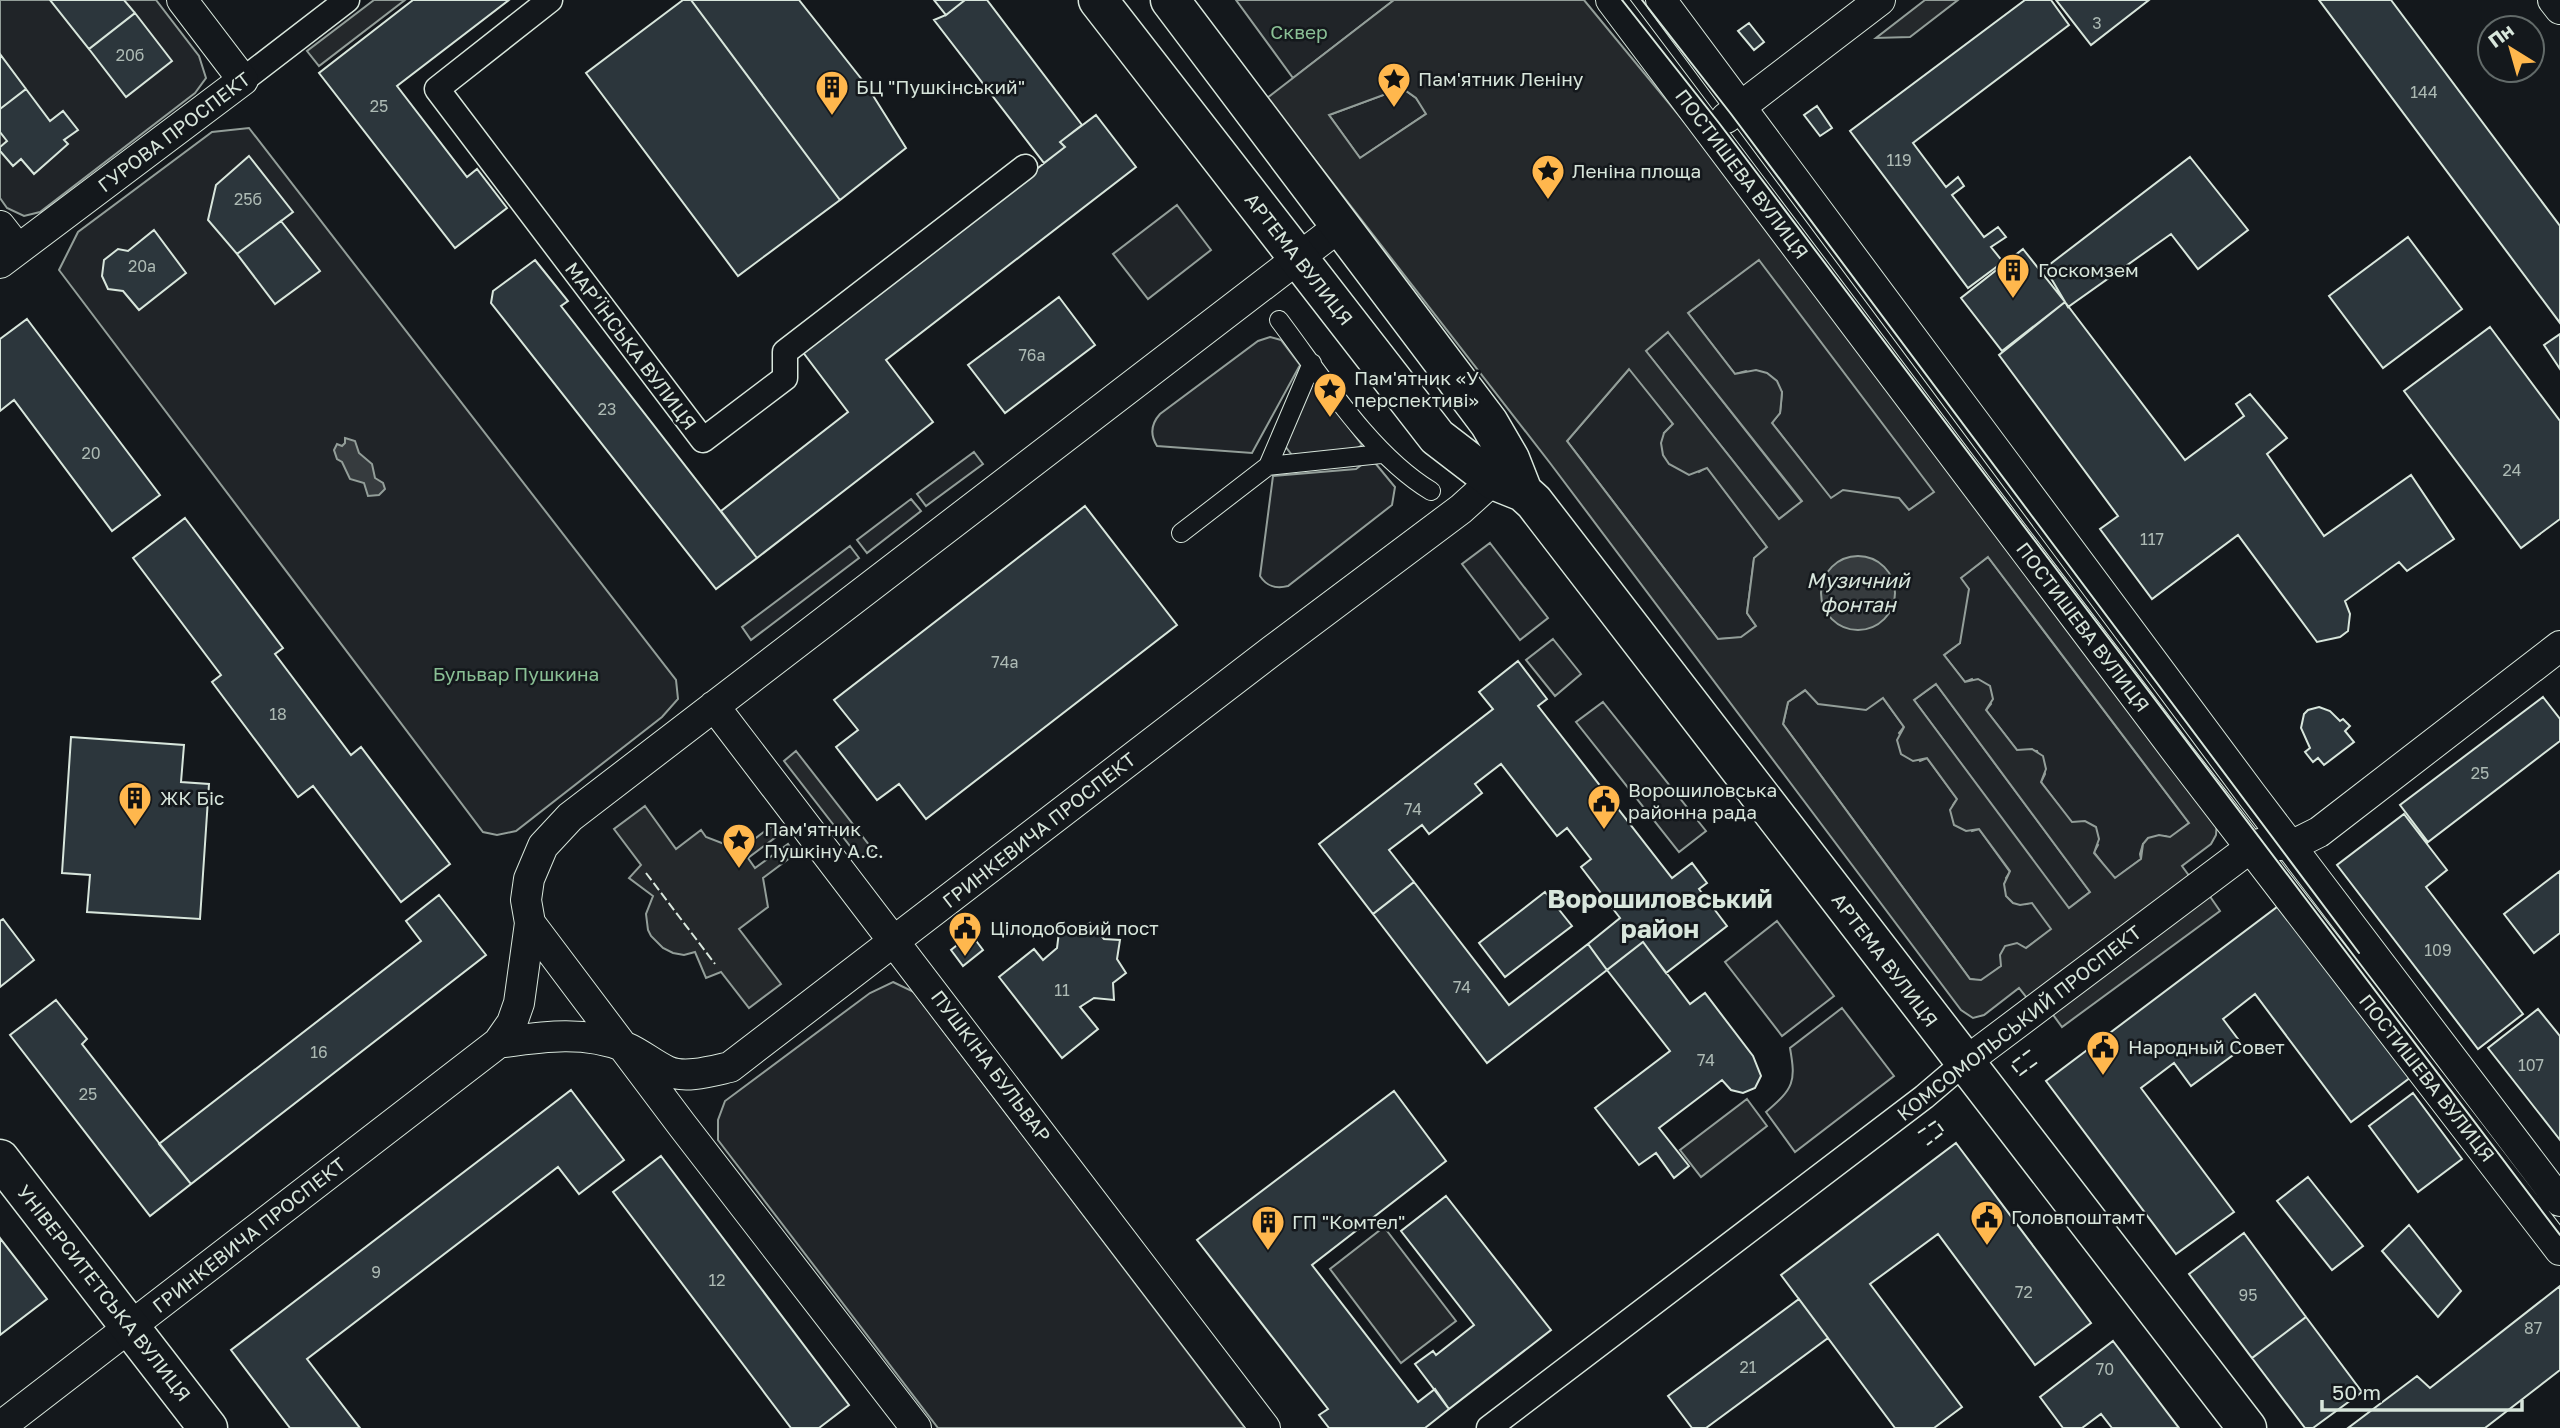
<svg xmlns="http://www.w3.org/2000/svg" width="2560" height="1428" font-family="'Golos Text',sans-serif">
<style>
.green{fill:#202428;stroke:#939e99;stroke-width:2}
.parking{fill:#24282b;stroke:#939e99;stroke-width:2;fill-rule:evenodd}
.water{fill:#363b3e;stroke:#939e99;stroke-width:2}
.building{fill:#2c363c;stroke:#d8e6dc;stroke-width:2}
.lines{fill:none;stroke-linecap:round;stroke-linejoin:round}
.pedestrian-casing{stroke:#d8e6dc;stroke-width:20}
.minor-casing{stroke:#d8e6dc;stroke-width:27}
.tertiary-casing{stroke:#d8e6dc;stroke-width:32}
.primary-casing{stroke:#d8e6dc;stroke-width:41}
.pedestrian{stroke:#14181c;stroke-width:18}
.minor{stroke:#14181c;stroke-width:24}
.tertiary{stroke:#14181c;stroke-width:30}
.primary{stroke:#14181c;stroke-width:38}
.tram{stroke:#d8e6dc;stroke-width:2}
.fence{stroke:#d8e6dc;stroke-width:2;stroke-dasharray:9 3.5;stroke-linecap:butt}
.labels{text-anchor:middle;stroke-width:5;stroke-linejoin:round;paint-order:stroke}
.number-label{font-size:16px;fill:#adbab4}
.park-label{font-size:19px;fill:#8ac095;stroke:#14181c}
.poi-label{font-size:19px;fill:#d8e6dc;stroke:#14181c;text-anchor:start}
.street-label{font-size:19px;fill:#d8e6dc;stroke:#14181c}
.water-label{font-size:21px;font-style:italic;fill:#d8e6dc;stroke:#14181c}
.district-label{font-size:26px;font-weight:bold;fill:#d8e6dc;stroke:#14181c}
</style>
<rect width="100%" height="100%" fill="#14181c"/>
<path class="green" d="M 0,0 L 156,0 L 199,56 L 206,78 L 195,93 L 40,212 L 24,216 L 7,208 L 0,198 Z
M 1236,0 L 1394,0 L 1293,78 Z
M 1402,88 L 1416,98 L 1427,113 L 1360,158 L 1329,115 Z
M 249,128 L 676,680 L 678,699 L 662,717 L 516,831 L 497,835 L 483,832 L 59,270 L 78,232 L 212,132 Z
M 1177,205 L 1211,250 L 1148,299 L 1113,254 Z
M 1759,259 L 1935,492 L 1909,510 L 1831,499 L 1772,423 L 1780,413 L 1782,392 L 1746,371 L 1735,374 L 1688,313 Z
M 1668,332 L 1802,502 L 1779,519 L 1645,350 Z
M 1270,337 L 1281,340 L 1300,365 L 1252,453 L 1157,446 C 1150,435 1151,424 1160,414 L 1258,341 Z
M 1630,368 L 1673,424 L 1664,433 L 1699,472 L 1707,467 L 1767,547 L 1754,559 L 1747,613 L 1756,626 L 1741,638 L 1718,639 L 1567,441 Z
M 1316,383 L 1362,445 L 1352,452 L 1295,459 L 1282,442 L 1306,390 Z
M 974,452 L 983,464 L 926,506 L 917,494 Z
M 1371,458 L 1395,487 L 1392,505 L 1288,586 C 1276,589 1267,587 1260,576 L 1273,476 L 1356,469 Z
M 911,499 L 921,511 L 867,553 L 857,540 Z
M 1490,543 L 1548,618 L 1520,640 L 1462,564 Z
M 850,546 L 859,558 L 751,640 L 742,627 Z
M 1988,557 L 2189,823 L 2170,838 L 2165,836 L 2143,844 L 2140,854 L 2141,859 L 2114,879 L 2094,852 L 2098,845 L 2072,823 L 2041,782 L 2045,774 L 2037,751 L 2017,750 L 1986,710 L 1991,704 L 1972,679 L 1965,682 L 1944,655 L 1960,643 L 1960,578 Z
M 1553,639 L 1581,674 L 1555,696 L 1526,660 Z
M 1936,684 L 2090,892 L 2068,909 L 1914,700 Z
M 1806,690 L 1883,698 L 1904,727 L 1899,733 L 1920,761 L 1927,758 L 1957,799 L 1953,805 L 1972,831 L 1979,829 L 2010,872 L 2006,878 L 2026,904 L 2032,902 L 2052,929 L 1981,981 L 1970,979 L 1783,724 L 1788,702 Z
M 1603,702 L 1706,831 L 1679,852 L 1576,722 Z
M 1777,921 L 1834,996 L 1782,1036 L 1725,962 Z
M 893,982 L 914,992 L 1245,1428 L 938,1428 L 718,1140 L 718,1120 L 725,1101 L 870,993 Z
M 1842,1008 L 1894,1076 L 1795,1152 L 1766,1112 C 1794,1088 1796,1082 1790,1048 Z"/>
<path class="parking" d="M 374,0 L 405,0 L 319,66 L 307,51 Z
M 1394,0 L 1584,0 L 1784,243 L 2217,820 L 2216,835 L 2211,844 L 2182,866 L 2190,877 L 2027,998 L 2019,988 L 1984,1015 L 1973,1018 L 1961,1010 L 1550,463 L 1267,98 ZM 1402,88 L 1416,98 L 1426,114 L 1360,158 L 1329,115 ZM 1759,260 L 1934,492 L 1909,510 L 1899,498 L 1843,490 L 1831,498 L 1772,423 L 1780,413 L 1781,404 L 1782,392 L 1777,381 L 1767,373 L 1756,370 L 1735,374 L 1688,313 ZM 1668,332 L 1802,501 L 1779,519 L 1646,351 ZM 1629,369 L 1673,424 L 1664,433 L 1661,443 L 1663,455 L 1669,464 L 1689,475 L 1707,468 L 1767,547 L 1754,558 L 1747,613 L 1756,626 L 1741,637 L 1718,639 L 1567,441 ZM 1988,557 L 2189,823 L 2170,837 L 2159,835 L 2148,838 L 2143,844 L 2141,859 L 2115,878 L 2094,853 L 2099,839 L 2096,827 L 2085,821 L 2072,822 L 2041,782 L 2046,769 L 2043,756 L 2032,749 L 2017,750 L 1986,710 L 1993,699 L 1990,686 L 1978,679 L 1965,682 L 1944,655 L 1960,643 L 1969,589 L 1961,578 ZM 1936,684 L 2090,892 L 2069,908 L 1914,700 ZM 1805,690 L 1818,704 L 1866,710 L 1883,698 L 1904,727 L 1897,740 L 1901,754 L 1913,761 L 1927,758 L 1957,799 L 1950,810 L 1954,825 L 1966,831 L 1979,829 L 2010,871 L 2004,884 L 2006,896 L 2013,903 L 2020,905 L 2032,903 L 2051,929 L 2026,948 L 2017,943 L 2005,946 L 2000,955 L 2001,966 L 1981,980 L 1970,979 L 1783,724 L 1788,702 Z
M 1925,0 L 1958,0 L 1910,37 L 1876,38 Z
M 796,751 L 873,850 L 860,859 L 784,761 Z
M 645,806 L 676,849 L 701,830 L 706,837 L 740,850 L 773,825 L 780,834 L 748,858 L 755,868 L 788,844 L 795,854 L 763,878 L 768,907 L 739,929 L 781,984 L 749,1008 L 721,972 L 706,978 L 695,952 L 684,955 L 673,953 L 663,948 L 651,936 L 648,930 L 646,914 L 653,896 L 629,878 L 641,865 L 614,829 Z
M 2209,895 L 2220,911 L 2062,1027 L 2051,1012 Z
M 1747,1099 L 1767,1126 L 1701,1177 L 1680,1150 Z
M 1384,1227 L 1456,1321 L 1401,1363 L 1330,1269 Z"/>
<path class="water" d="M 345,438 L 355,441 L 359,453 L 372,464 L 375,478 L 383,483 L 385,489 L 379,495 L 368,496 L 364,483 L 350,479 L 342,462 L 337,459 L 334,450 L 337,444 L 342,446 L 345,443 Z
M1821 593a37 37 0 1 1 74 0a37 37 0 1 1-74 0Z"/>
<path class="building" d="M 50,0 L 124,0 L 135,13 L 89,49 Z
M 413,0 L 509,0 L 397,86 L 467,177 L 477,169 L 507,208 L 455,248 L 319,73 Z
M 683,0 L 691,0 L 840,200 L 738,276 L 586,73 Z
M 691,0 L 799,0 L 867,86 L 906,148 L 840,200 Z
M 934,0 L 965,0 L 946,15 Z
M 965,0 L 987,0 L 1082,125 L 1060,142 L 1065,147 L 1044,163 L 934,20 L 946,15 Z
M 2025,0 L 2051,0 L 2069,25 L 1913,143 L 1946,187 L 1958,177 L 1964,186 L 1952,195 L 1984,237 L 1998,227 L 2006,237 L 1991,247 L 2003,262 L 1968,288 L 1850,131 Z
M 2056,0 L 2149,0 L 2091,45 Z
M 2319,0 L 2391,0 L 2560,226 L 2560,323 Z
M 135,13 L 172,61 L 126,97 L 89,49 Z
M 1749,23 L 1764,42 L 1754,50 L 1738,31 Z
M 0,54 L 26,89 L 0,109 Z
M 26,89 L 50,121 L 63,111 L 78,130 L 64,140 L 68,144 L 34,174 L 21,159 L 13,166 L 0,151 L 0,147 L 7,141 L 0,132 L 0,109 Z
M 1817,106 L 1832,128 L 1820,136 L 1804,115 Z
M 1096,115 L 1136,167 L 886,360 L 933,422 L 757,558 L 721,511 L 848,412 L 802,351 L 1065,147 L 1060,142 Z
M 249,156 L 293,212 L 237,254 L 208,220 L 216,185 Z
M 2190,157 L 2248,230 L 2198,269 L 2171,234 L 2068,307 L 2045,268 Z
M 281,221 L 320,271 L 275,304 L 237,254 Z
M 154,230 L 186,273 L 139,310 L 123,291 L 108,289 L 102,276 L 104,260 L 118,249 L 128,251 Z
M 2408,237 L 2462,309 L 2383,368 L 2329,296 Z
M 2023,249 L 2065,302 L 2002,351 L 1961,298 Z
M 535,260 L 568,301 L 561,306 L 757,558 L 716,589 L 491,303 L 493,291 Z
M 1059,297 L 1095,345 L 1005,413 L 968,365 Z
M 2065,302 L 2185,460 L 2244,416 L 2236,404 L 2250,394 L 2287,438 L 2267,454 L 2324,536 L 2411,475 L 2454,539 L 2407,571 L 2399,562 L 2345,601 L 2350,614 L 2348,631 L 2340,637 L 2317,642 L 2238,535 L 2152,599 L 2100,529 L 2118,516 L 1999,355 Z
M 27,319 L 160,495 L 112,531 L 14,400 L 0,411 L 0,339 Z
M 2490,327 L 2560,421 L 2560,519 L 2521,548 L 2404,391 Z
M 2560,334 L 2560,369 L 2544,345 Z
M 1085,506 L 1177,625 L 926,819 L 899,784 L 877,800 L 836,747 L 858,730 L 834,700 Z
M 185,518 L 283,648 L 275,654 L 351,755 L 361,747 L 450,864 L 401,902 L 313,786 L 298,797 L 212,682 L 221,675 L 133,558 Z
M 1518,661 L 1547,699 L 1538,706 L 1672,878 L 1692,863 L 1707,883 L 1699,889 L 1727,926 L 1666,973 L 1643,942 L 1607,970 L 1588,944 L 1620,918 L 1581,867 L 1591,859 L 1567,828 L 1557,836 L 1501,764 L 1475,784 L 1482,793 L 1429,834 L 1422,825 L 1389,850 L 1414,882 L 1373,914 L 1319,844 L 1493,709 L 1479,692 Z
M 2543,697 L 2560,719 L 2560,741 L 2428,842 L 2400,805 Z
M 2319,707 L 2330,711 L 2340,721 L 2343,719 L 2350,726 L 2345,731 L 2354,742 L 2324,765 L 2318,758 L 2313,762 L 2305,752 L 2310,748 L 2301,728 L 2304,714 L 2308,710 Z
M 71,737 L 184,745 L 181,782 L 209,784 L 200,919 L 87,912 L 90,875 L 62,873 Z
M 2404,814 L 2447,870 L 2426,887 L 2523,1014 L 2478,1049 L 2337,865 Z
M 2560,871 L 2560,933 L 2534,953 L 2504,914 Z
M 1414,882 L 1509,1005 L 1588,944 L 1607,970 L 1487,1063 L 1373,914 Z
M 1545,892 L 1572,926 L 1505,977 L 1479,943 Z
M 439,895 L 486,955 L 191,1184 L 159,1144 L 421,941 L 406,921 Z
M 2285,901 L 2415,1074 L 2351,1122 L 2255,994 L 2223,1019 L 2244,1047 L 2191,1086 L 2174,1063 L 2141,1088 L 2234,1212 L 2176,1254 L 2046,1081 Z
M 3,919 L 34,960 L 0,987 L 0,921 Z
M 1090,923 L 1104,939 L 1120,940 L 1117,959 L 1126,973 L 1113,983 L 1114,1000 L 1094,998 L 1080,1007 L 1098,1029 L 1062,1058 L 999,977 L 1034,949 L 1043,960 L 1057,948 L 1059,932 L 1079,932 Z
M 971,934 L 983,950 L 963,966 L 951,950 Z
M 1643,942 L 1690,1004 L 1705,993 L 1753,1056 L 1761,1076 L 1755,1088 L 1743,1093 L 1731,1090 L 1722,1080 L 1659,1128 L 1689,1166 L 1674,1178 L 1656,1153 L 1639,1165 L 1595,1108 L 1670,1051 L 1607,970 Z
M 56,1000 L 87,1039 L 82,1044 L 191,1184 L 150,1216 L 10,1035 Z
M 2538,1009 L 2560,1036 L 2560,1140 L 2488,1048 Z
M 571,1090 L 624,1160 L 579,1194 L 558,1167 L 307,1359 L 360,1428 L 290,1428 L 231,1350 Z
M 1394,1091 L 1446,1161 L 1312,1265 L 1418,1402 L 1435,1389 L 1449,1409 L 1425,1428 L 1329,1428 L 1319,1415 L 1328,1409 L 1197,1240 Z
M 2413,1093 L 2462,1159 L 2418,1192 L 2369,1126 Z
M 1956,1143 L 2091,1323 L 2035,1365 L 1938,1234 L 1870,1284 L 1962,1407 L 1934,1428 L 1895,1428 L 1781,1275 Z
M 661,1156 L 849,1405 L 819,1428 L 791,1428 L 613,1192 Z
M 2308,1177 L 2363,1246 L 2332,1270 L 2277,1201 Z
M 1446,1196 L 1551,1330 L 1449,1409 L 1415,1364 L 1433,1351 L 1436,1355 L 1474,1325 L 1401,1231 Z
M 2409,1225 L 2461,1291 L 2438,1317 L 2382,1251 Z
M 2244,1233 L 2306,1317 L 2252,1358 L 2189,1274 Z
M 0,1238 L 47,1299 L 0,1335 Z
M 2560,1286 L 2560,1370 L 2485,1428 L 2348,1428 L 2417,1376 L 2430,1388 Z
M 1799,1299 L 1828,1338 L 1706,1428 L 1692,1428 L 1668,1396 Z
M 2306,1317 L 2362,1392 L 2313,1428 L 2305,1428 L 2252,1358 Z
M 2113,1341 L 2179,1428 L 2112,1428 L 2101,1414 L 2082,1428 L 2063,1428 L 2040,1397 Z"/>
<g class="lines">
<defs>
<path id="pedestrian" d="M 1279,320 C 1322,377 1370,454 1431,491
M 1268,466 L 1381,454
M 1181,533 L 1268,466 L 1312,363"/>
<path id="minor" d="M 550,0 L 437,89 L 703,440 L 785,378 L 785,352 L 1025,167
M 243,80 L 347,0
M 1489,1428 L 1924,1097 L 1964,1063"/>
<path id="tertiary" d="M 1611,0 L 2180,756 L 2560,1250
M 1661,0 L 2251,794 L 2560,1201
M 2553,0 L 2560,9
M 1726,118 L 1880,0
M 0,226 L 18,249
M 0,263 L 243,80 L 182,0
M 714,706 L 1265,1428
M 530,923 L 682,1125 L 916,1428
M 498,1043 C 541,1037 584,1030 625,1047 C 640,1053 652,1064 667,1071 C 685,1079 712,1071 730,1067 L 1273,650 L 1461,509 L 1493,480 L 1492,458
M 1964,1063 L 2250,848 L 2263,843 L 2291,846 L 2319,832 L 2560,646
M 0,1427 L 498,1043 L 512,1023 L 519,1003 L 530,923 L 526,900 L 529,879 L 543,846 L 570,817 L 1340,226"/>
<path id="primary" d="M 1098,0 L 1437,437 L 1493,480 L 1523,492 L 1534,502 L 2247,1428
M 1170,0 L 1489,423 L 1510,459 L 1523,492
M 0,1159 L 208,1428"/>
</defs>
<use href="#pedestrian" class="pedestrian-casing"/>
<use href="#minor" class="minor-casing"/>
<use href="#tertiary" class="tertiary-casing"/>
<use href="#primary" class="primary-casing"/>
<use href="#pedestrian" class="pedestrian"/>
<use href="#minor" class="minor"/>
<use href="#tertiary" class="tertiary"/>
<use href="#primary" class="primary"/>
<path class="tram" d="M 1622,0 L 1719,123 L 2560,1235
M 1642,0 L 1731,114 L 2359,953"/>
<path class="fence" d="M 646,873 L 715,964
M 2030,1050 L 2011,1064 L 2020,1075 L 2039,1061
M 1918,1133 L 1936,1121 L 1944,1132 L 1927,1145"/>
</g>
<defs>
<symbol id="sight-pin" viewBox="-11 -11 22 30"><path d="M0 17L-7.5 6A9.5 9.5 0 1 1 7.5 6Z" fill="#ffb74d" stroke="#14181c"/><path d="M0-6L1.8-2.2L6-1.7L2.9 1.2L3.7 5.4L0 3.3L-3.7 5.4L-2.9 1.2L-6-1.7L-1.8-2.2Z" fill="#111"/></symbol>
<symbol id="building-pin" viewBox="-11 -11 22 30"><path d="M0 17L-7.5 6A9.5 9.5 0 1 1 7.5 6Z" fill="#ffb74d" stroke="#14181c"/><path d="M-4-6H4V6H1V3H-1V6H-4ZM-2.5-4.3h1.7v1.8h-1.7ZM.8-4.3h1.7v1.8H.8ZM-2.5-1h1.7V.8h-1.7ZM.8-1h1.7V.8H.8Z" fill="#111"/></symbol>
<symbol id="civic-pin" viewBox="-11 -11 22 30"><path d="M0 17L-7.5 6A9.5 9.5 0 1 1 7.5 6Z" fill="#ffb74d" stroke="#14181c"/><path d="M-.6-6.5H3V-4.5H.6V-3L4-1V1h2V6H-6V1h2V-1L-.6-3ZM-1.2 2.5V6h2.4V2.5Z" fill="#111"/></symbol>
</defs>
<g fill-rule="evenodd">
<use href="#sight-pin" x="1375" y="60" width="38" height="52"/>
<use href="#building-pin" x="813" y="68" width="38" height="52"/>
<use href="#sight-pin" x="1529" y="152" width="38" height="52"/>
<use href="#building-pin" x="1994" y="251" width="38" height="52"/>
<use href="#sight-pin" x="1311" y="370" width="38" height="52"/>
<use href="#building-pin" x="116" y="779" width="38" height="52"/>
<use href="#civic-pin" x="1585" y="782" width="38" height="52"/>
<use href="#sight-pin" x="720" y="821" width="38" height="52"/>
<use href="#civic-pin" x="946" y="909" width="38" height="52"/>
<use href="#civic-pin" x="2084" y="1028" width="38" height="52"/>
<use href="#civic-pin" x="1968" y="1198" width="38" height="52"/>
<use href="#building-pin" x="1249" y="1203" width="38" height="52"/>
</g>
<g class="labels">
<g class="number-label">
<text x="2097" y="29">3</text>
<text x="130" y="61">20б</text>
<text x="2424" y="98">144</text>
<text x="379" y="112">25</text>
<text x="1899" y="166">119</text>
<text x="248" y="205">25б</text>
<text x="142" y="272">20а</text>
<text x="1032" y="361">76а</text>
<text x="607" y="415">23</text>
<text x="91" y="459">20</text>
<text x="2512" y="476">24</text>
<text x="2152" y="545">117</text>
<text x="1005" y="668">74а</text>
<text x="278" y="720">18</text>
<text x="2480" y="779">25</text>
<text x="1413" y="815">74</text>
<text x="2438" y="956">109</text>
<text x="1462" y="993">74</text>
<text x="1062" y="996">11</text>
<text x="319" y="1058">16</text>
<text x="1706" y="1066">74</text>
<text x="2531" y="1071">107</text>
<text x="88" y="1100">25</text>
<text x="376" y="1278">9</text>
<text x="717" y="1286">12</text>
<text x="2024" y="1298">72</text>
<text x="2248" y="1301">95</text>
<text x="2533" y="1334">87</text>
<text x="1748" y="1373">21</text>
<text x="2105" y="1375">70</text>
</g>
<g class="park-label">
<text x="1299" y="39">Сквер</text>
<text x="516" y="681">Бульвар Пушкина</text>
</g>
<g class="poi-label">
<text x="1418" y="86">Пам'ятник Леніну</text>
<text x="856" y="94">БЦ "Пушкінський"</text>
<text x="1572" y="178">Леніна площа</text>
<text x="2038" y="277">Госкомзем</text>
<text x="1354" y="385">Пам'ятник «У<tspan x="1354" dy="22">перспективі»</tspan></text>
<text x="1628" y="797">Ворошиловська<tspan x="1628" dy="22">районна рада</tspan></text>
<text x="160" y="805">ЖК Біс</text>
<text x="764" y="836">Пам'ятник<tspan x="764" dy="22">Пушкіну А.С.</tspan></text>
<text x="990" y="935">Цілодобовий пост</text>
<text x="2128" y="1054">Народный Совет</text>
<text x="2011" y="1224">Головпоштамт</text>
<text x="1292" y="1229">ГП "Комтел"</text>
</g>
<g class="street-label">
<text transform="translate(174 132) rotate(-37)" y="7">ГУРОВА ПРОСПЕКТ</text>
<text transform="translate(1742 174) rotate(53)" y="7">ПОСТИШЕВА ВУЛИЦЯ</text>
<text transform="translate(1299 259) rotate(52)" y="7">АРТЕМА ВУЛИЦЯ</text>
<text transform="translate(631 346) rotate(53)" y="7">МАР’ЇНСЬКА ВУЛИЦЯ</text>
<text transform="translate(2083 627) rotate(53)" y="7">ПОСТИШЕВА ВУЛИЦЯ</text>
<text transform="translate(1039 830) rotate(-38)" y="7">ГРИНКЕВИЧА ПРОСПЕКТ</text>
<text transform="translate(1885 960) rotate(53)" y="7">АРТЕМА ВУЛИЦЯ</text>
<text transform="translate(2019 1023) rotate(-38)" y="7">КОМСОМОЛЬСЬКИЙ ПРОСПЕКТ</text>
<text transform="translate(991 1066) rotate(53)" y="7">ПУШКІНА БУЛЬВАР</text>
<text transform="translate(2427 1078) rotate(52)" y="7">ПОСТИШЕВА ВУЛИЦЯ</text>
<text transform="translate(249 1235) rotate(-38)" y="7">ГРИНКЕВИЧА ПРОСПЕКТ</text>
<text transform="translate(104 1293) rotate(52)" y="7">УНІВЕРСИТЕТСЬКА ВУЛИЦЯ</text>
</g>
<g class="water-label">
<text x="1858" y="588">Музичний<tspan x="1858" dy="24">фонтан</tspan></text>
</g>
<g class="district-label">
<text x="1660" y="908">Ворошиловський<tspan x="1660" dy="30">район</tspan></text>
</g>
</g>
<g transform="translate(2511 49) rotate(323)"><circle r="33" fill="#14181c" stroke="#626a69" stroke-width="2"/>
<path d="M0-5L12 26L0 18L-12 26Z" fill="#ffb74d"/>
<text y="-10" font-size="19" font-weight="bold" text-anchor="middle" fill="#d8e6dc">Пн</text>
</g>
<path d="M2322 1400v10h200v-10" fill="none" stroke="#d8e6dc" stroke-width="3.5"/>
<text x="2332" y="1400" font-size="21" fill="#d8e6dc" stroke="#14181c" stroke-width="5" paint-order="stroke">50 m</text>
</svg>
